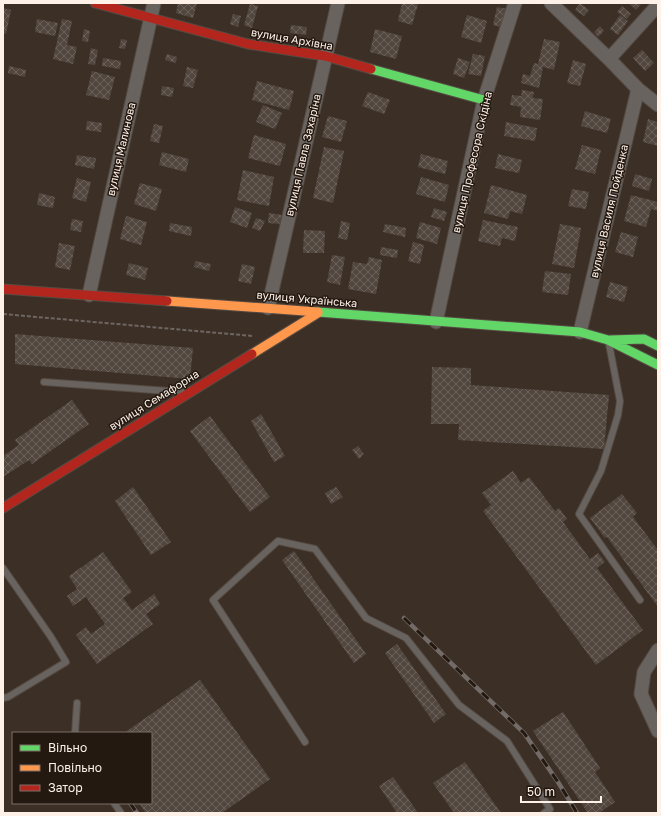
<svg xmlns="http://www.w3.org/2000/svg" width="661" height="816" font-family="'Golos Text',sans-serif">
<style>
.building{fill:url(#building-cross-hatch)}
.lines{fill:none;stroke-linecap:round;stroke-linejoin:round}
.lane-casing{stroke:#554b43;stroke-width:8}
.street-casing{stroke:#554b43;stroke-width:15}
.fast-casing{stroke:#554b43;stroke-width:11}
.slow-casing{stroke:#554b43;stroke-width:11}
.jam-casing{stroke:#554b43;stroke-width:11}
.path{stroke:#6e6662;stroke-width:2;stroke-dasharray:4 2;stroke-linecap:butt}
.lane{stroke:#696360;stroke-width:6}
.street{stroke:#696360;stroke-width:13}
.fast{stroke:#63d668;stroke-width:9}
.slow{stroke:#ff974d;stroke-width:9}
.jam{stroke:#b3261e;stroke-width:9}
.rail-casing{stroke:#736b67;stroke-width:4.5}
.rail{stroke:#241911;stroke-width:3;stroke-dasharray:9;stroke-linecap:butt}
.labels{text-anchor:middle;stroke-width:3;stroke-linejoin:round;paint-order:stroke}
.street-label{font-size:11px;fill:#fef1e8;stroke:#241911}
</style>
<defs>
<pattern id="building-cross-hatch" width="8" height="8" patternUnits="userSpaceOnUse"><rect width="8" height="8" fill="#52473f"/><path d="M0 0l8 8M0 8l8-8" fill="none" stroke="#6c625b"/></pattern>
</defs>
<rect width="100%" height="100%" fill="#3c2f26"/>
<path class="building" d="M 178,3 L 197,3 L 193,18 L 176,13 Z
M 402,3 L 418,4 L 412,25 L 398,21 Z
M 580,3 L 589,10 L 584,16 L 575,10 Z
M 628,3 L 642,3 L 636,10 Z
M 250,4 L 258,6 L 252,28 L 244,25 Z
M 622,6 L 631,14 L 627,19 L 617,12 Z
M 497,7 L 508,9 L 505,28 L 493,25 Z
M 3,8 L 11,10 L 6,34 L 3,33 Z
M 233,14 L 241,16 L 238,27 L 230,24 Z
M 467,15 L 487,21 L 481,43 L 461,37 Z
M 620,15 L 628,21 L 618,35 L 610,29 Z
M 37,19 L 58,23 L 55,36 L 35,32 Z
M 62,19 L 72,21 L 67,45 L 77,47 L 73,64 L 53,59 Z
M 291,25 L 307,27 L 306,35 L 290,33 Z
M 600,26 L 604,31 L 598,37 L 594,32 Z
M 84,29 L 90,31 L 88,42 L 82,41 Z
M 375,29 L 402,36 L 396,59 L 370,52 Z
M 121,39 L 127,40 L 125,49 L 119,48 Z
M 544,39 L 560,42 L 554,70 L 543,67 L 539,88 L 521,83 L 523,74 L 530,76 L 534,63 L 538,64 Z
M 91,48 L 98,50 L 95,65 L 88,64 Z
M 642,50 L 654,63 L 645,71 L 633,58 Z
M 167,54 L 177,57 L 176,63 L 165,60 Z
M 473,54 L 485,56 L 481,76 L 468,74 Z
M 103,58 L 121,61 L 120,69 L 102,66 Z
M 458,58 L 470,62 L 464,78 L 453,74 Z
M 573,60 L 586,64 L 580,86 L 567,83 Z
M 9,66 L 26,70 L 25,77 L 8,73 Z
M 187,67 L 198,70 L 193,88 L 183,86 Z
M 92,71 L 115,77 L 109,100 L 86,95 Z
M 257,81 L 294,91 L 289,110 L 252,100 Z
M 162,86 L 174,88 L 172,97 L 161,95 Z
M 522,90 L 534,92 L 533,98 L 543,99 L 540,120 L 520,117 L 521,107 L 510,105 L 512,95 L 521,96 Z
M 368,92 L 390,100 L 384,114 L 362,106 Z
M 263,105 L 282,113 L 275,129 L 256,122 Z
M 585,111 L 611,119 L 607,133 L 581,126 Z
M 328,116 L 347,121 L 341,142 L 322,137 Z
M 648,119 L 658,122 L 658,146 L 643,142 Z
M 87,121 L 102,123 L 101,132 L 86,130 Z
M 506,122 L 537,128 L 535,141 L 504,136 Z
M 154,124 L 163,126 L 159,143 L 150,141 Z
M 254,135 L 286,144 L 280,166 L 248,158 Z
M 582,145 L 601,150 L 595,174 L 575,169 Z
M 324,147 L 344,151 L 333,203 L 313,198 Z
M 162,152 L 189,159 L 186,172 L 159,165 Z
M 421,154 L 448,161 L 445,174 L 418,167 Z
M 498,154 L 522,160 L 519,173 L 495,168 Z
M 77,155 L 96,158 L 94,169 L 75,165 Z
M 243,170 L 274,177 L 269,206 L 237,200 Z
M 635,174 L 652,179 L 649,191 L 632,186 Z
M 421,177 L 449,185 L 445,202 L 416,194 Z
M 77,178 L 91,182 L 86,202 L 72,198 Z
M 140,183 L 162,189 L 156,211 L 134,204 Z
M 491,185 L 527,195 L 522,214 L 510,211 L 508,219 L 484,213 Z
M 572,189 L 589,192 L 586,209 L 568,206 Z
M 39,193 L 55,197 L 53,208 L 37,205 Z
M 631,195 L 658,202 L 658,211 L 651,209 L 646,227 L 624,221 Z
M 235,207 L 252,213 L 247,228 L 230,222 Z
M 434,208 L 447,212 L 444,221 L 431,217 Z
M 269,213 L 282,215 L 280,224 L 268,223 Z
M 126,216 L 147,222 L 141,245 L 120,239 Z
M 256,218 L 265,221 L 260,231 L 252,228 Z
M 72,219 L 83,221 L 81,232 L 70,230 Z
M 483,220 L 518,227 L 515,241 L 502,238 L 500,246 L 478,241 Z
M 341,221 L 350,223 L 347,240 L 338,238 Z
M 420,222 L 441,228 L 437,244 L 416,238 Z
M 170,223 L 192,227 L 191,236 L 169,231 Z
M 385,224 L 406,228 L 405,237 L 383,232 Z
M 560,224 L 581,228 L 574,268 L 552,264 Z
M 304,230 L 325,231 L 324,253 L 303,253 Z
M 621,232 L 638,237 L 633,257 L 615,252 Z
M 413,242 L 424,245 L 420,264 L 408,261 Z
M 59,243 L 75,246 L 70,270 L 55,267 Z
M 381,247 L 398,250 L 397,258 L 380,255 Z
M 332,255 L 345,257 L 340,285 L 327,282 Z
M 369,257 L 382,260 L 376,294 L 348,289 L 353,262 L 367,264 Z
M 195,261 L 211,264 L 209,271 L 194,267 Z
M 129,263 L 148,268 L 145,280 L 126,275 Z
M 242,264 L 255,267 L 251,284 L 238,281 Z
M 545,271 L 571,274 L 568,295 L 542,292 Z
M 610,282 L 628,287 L 624,302 L 606,297 Z
M 15,334 L 193,348 L 190,379 L 15,364 Z
M 432,367 L 471,368 L 471,385 L 609,395 L 604,449 L 458,440 L 459,424 L 431,424 Z
M 72,400 L 89,424 L 32,464 L 29,460 L 3,477 L 3,456 L 19,445 L 15,440 Z
M 261,414 L 285,456 L 274,462 L 251,421 Z
M 210,416 L 270,497 L 250,512 L 190,431 Z
M 358,446 L 364,454 L 359,459 L 352,450 Z
M 513,471 L 521,483 L 529,477 L 555,511 L 559,508 L 567,519 L 563,522 L 590,559 L 598,553 L 605,562 L 597,568 L 643,630 L 596,665 L 483,511 L 491,505 L 482,493 Z
M 133,487 L 171,542 L 151,555 L 115,501 Z
M 336,487 L 343,497 L 331,504 L 325,493 Z
M 622,494 L 637,513 L 633,517 L 658,550 L 658,607 L 607,537 L 605,538 L 590,518 Z
M 294,551 L 366,654 L 354,663 L 282,560 Z
M 103,552 L 132,592 L 123,598 L 132,610 L 154,594 L 160,604 L 146,614 L 153,624 L 97,664 L 76,635 L 86,627 L 91,634 L 105,624 L 86,597 L 73,606 L 67,596 L 77,589 L 69,576 Z
M 397,644 L 446,714 L 434,723 L 385,653 Z
M 200,680 L 270,779 L 222,813 L 146,813 L 139,803 L 151,803 L 151,733 L 124,733 Z
M 563,712 L 600,768 L 595,772 L 615,802 L 599,813 L 588,813 L 533,731 Z
M 465,762 L 501,813 L 454,813 L 433,783 Z
M 393,777 L 418,813 L 397,813 L 379,786 Z"/>
<g class="lines">
<defs>
<path id="lane" d="M 609,344 L 620,401 L 618,415 L 601,471 L 579,514 L 640,600
M 44,382 L 182,392
M 3,568 L 51,637 L 66,662 L 8,697 L 3,698
M 75,733 L 77,703
M 305,742 L 213,600 L 278,541 L 315,549 L 366,618 L 406,638 L 459,705 L 507,741 L 550,809 L 544,813
M 114,803 L 121,813"/>
<path id="street" d="M 551,3 L 609,59 L 638,89 L 658,105
M 609,59 L 658,5
M 89,295 L 154,3
M 268,308 L 338,3
M 436,322 L 484,100 L 515,3
M 580,332 L 638,89
M 658,650 L 644,672 L 641,694 L 658,731"/>
<path id="fast" d="M 371,69 L 484,100
M 318,312 L 580,332 L 608,340 L 658,365
M 610,340 L 644,339 L 658,346"/>
<path id="slow" d="M 167,301 L 318,312
M 252,354 L 318,313"/>
<path id="jam" d="M 95,3 L 248,44 L 325,56 L 371,69
M 3,289 L 167,301
M 3,508 L 252,354"/>
</defs>
<use href="#lane" class="lane-casing"/>
<use href="#street" class="street-casing"/>
<use href="#fast" class="fast-casing"/>
<use href="#slow" class="slow-casing"/>
<use href="#jam" class="jam-casing"/>
<path class="path" d="M 3,314 L 253,336"/>
<use href="#lane" class="lane"/>
<use href="#street" class="street"/>
<use href="#fast" class="fast"/>
<use href="#slow" class="slow"/>
<use href="#jam" class="jam"/>
<defs>
<path id="rail" d="M 404,618 L 524,733 L 558,782 L 577,813
M 130,803 L 137,813"/>
</defs>
<use href="#rail" class="rail-casing"/>
<use href="#rail" class="rail"/>
</g>
<g class="labels">
<g class="street-label">
<text transform="translate(292 39) rotate(10)" y="4">вулиця Архівна</text>
<text transform="translate(121 149) rotate(-77)" y="4">вулиця Малинова</text>
<text transform="translate(303 155) rotate(-77)" y="4">вулиця Павла Захаріна</text>
<text transform="translate(472 162) rotate(-77)" y="4">вулиця Професора Скідіна</text>
<text transform="translate(609 211) rotate(-77)" y="4">вулиця Василя Пойденка</text>
<text transform="translate(307 299) rotate(5)" y="4">вулиця Українська</text>
<text transform="translate(154 400) rotate(-32)" y="4">вулиця Семафорна</text>
</g>
</g>
<rect width="661" height="816" fill="none" stroke="#fef1e8" stroke-width="8"/>
<rect x="12" y="732" width="140" height="72" fill="#241911" stroke="#7b6f67"/>
<rect x="20" y="745" width="20" height="6" fill="#63d668" stroke="#7b6f67"/>
<text x="48" y="752" font-size="12" fill="#fef1e8">Вільно</text>
<rect x="20" y="765" width="20" height="6" fill="#ff974d" stroke="#7b6f67"/>
<text x="48" y="772" font-size="12" fill="#fef1e8">Повільно</text>
<rect x="20" y="785" width="20" height="6" fill="#b3261e" stroke="#7b6f67"/>
<text x="48" y="792" font-size="12" fill="#fef1e8">Затор</text>
<path d="M521 796v6h80v-6" fill="none" stroke="#fef1e8" stroke-width="2"/>
<text x="527" y="796" font-size="12" fill="#fef1e8" stroke="#241911" stroke-width="3" paint-order="stroke">50 m</text>
</svg>
